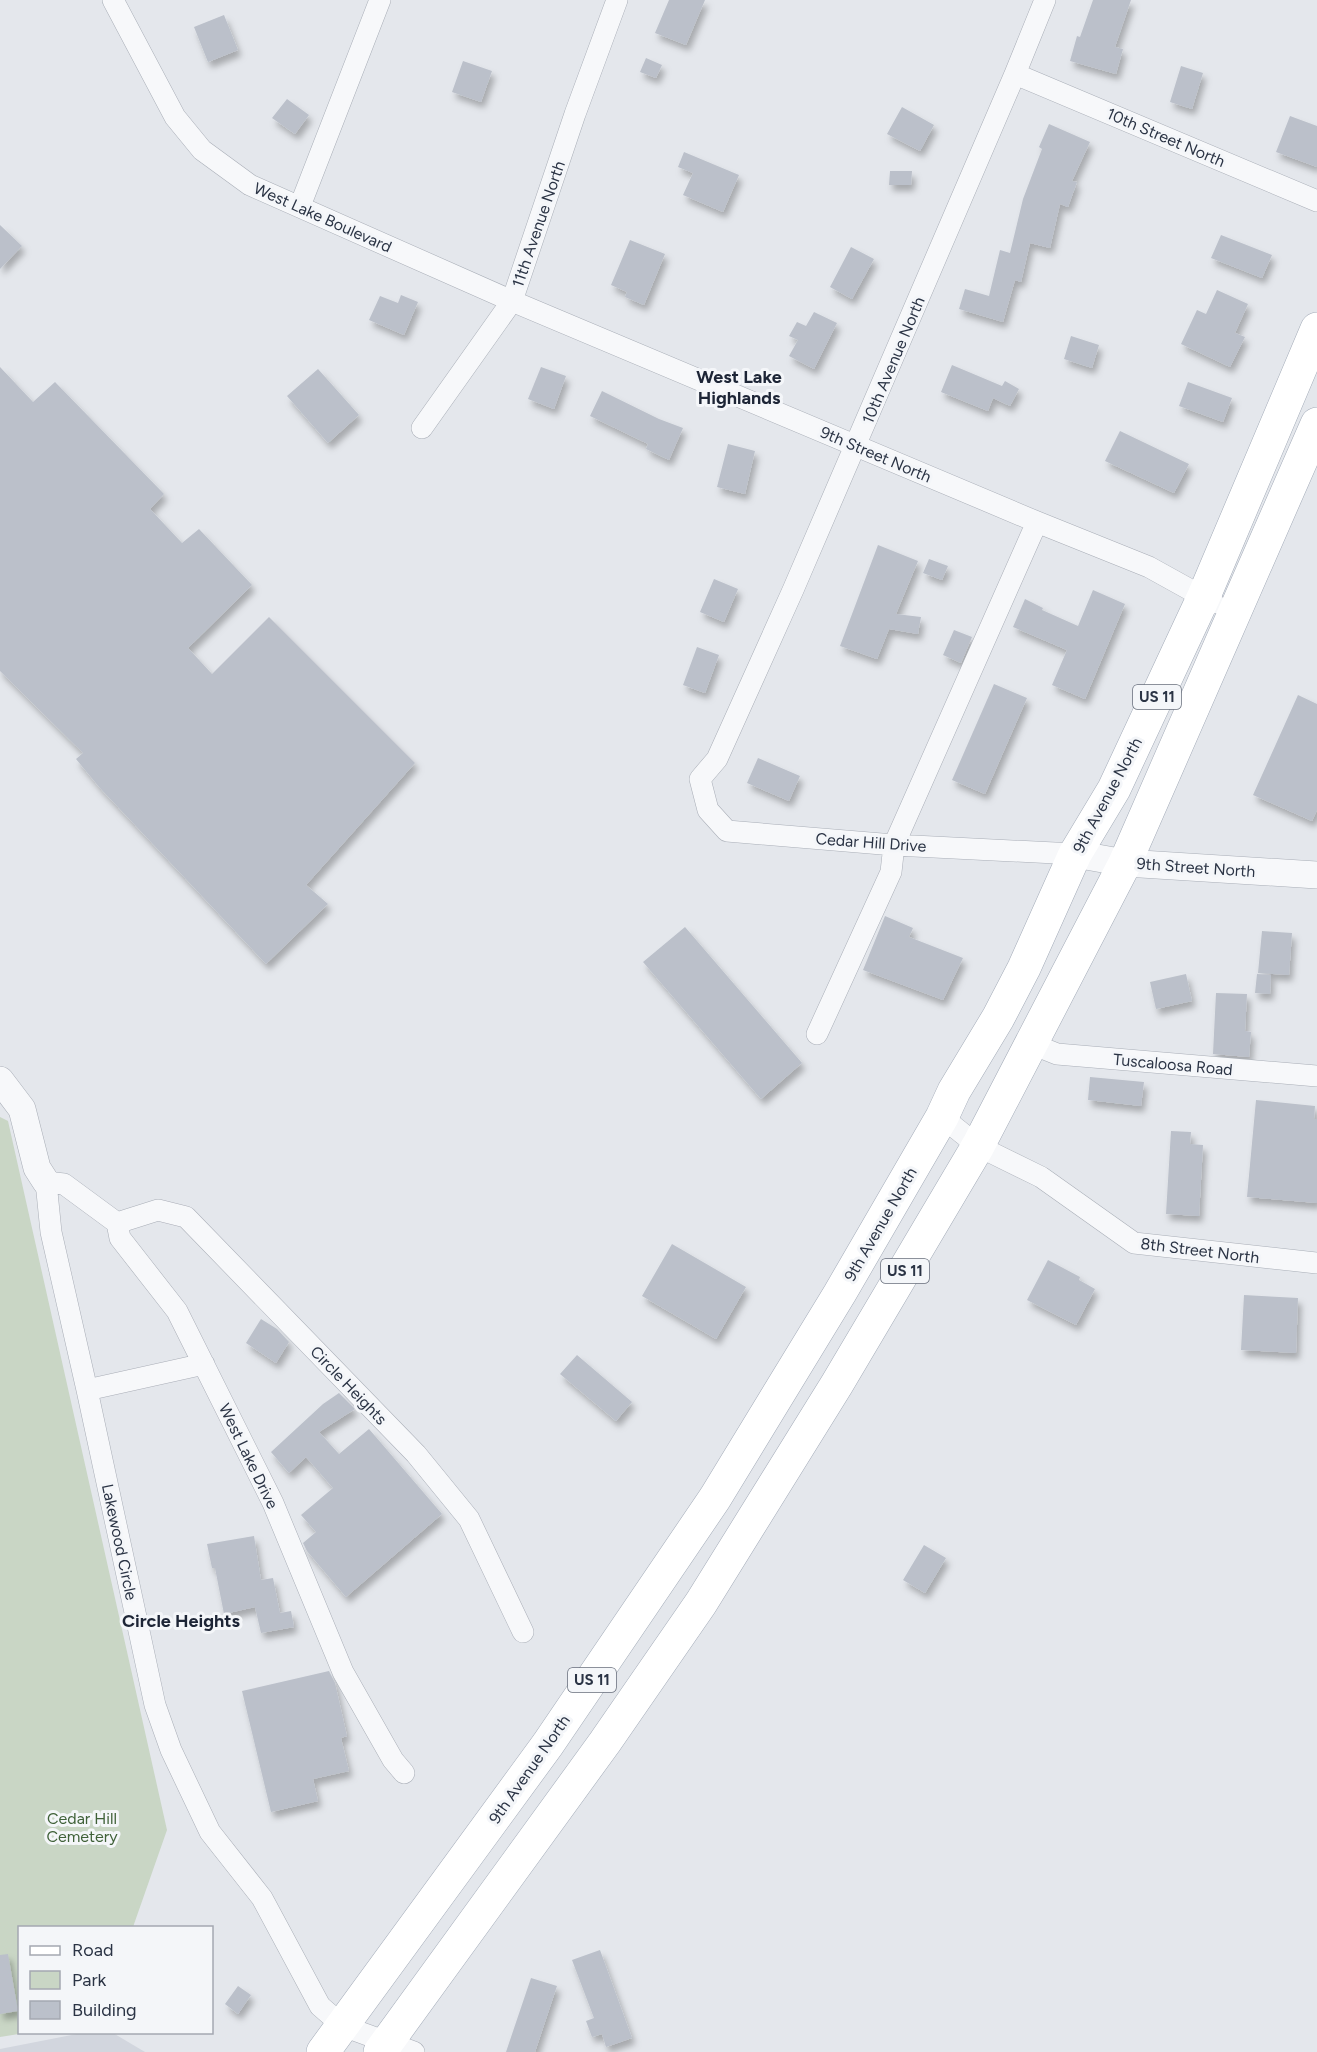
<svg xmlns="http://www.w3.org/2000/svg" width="1317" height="2052" font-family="Figtree,sans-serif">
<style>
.built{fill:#d2d6de}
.green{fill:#c9d6c5}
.building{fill:#bbc0ca;filter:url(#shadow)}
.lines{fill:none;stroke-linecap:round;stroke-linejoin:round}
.minor-casing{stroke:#a9aeb7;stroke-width:22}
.tertiary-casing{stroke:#a9aeb7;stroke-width:28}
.primary-casing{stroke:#a3abb8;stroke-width:34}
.minor{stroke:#f7f8fa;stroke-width:21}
.tertiary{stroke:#f7f8fa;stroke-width:27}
.primary{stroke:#fff;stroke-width:33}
.labels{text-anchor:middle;stroke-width:6;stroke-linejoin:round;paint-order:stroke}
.shield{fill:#f4f6f9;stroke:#676e7b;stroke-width:1.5}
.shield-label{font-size:15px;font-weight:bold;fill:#2b3445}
.street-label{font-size:16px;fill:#2b3445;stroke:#f4f6f9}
.park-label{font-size:16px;fill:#3f6138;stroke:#f4f6f9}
.neighbourhood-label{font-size:18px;font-weight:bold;fill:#1d2536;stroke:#f4f6f9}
</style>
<defs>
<filter id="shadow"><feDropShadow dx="3.5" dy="6" stdDeviation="3" flood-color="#0004"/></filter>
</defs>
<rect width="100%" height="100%" fill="#e4e7ec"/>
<path class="built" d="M 87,2032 L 113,2033 L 145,2052 L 0,2052 L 0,2049 Z"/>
<path class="green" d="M 0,1117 L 8,1121 L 167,1830 L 133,1927 L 20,1928 L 20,2032 L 25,2033 L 0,2037 Z"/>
<path class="building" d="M 669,0 L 705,0 L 686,45 L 655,33 Z
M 1093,0 L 1131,0 L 1115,47 L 1123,49 L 1116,74 L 1070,61 L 1077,36 L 1080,37 Z
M 224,15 L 238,50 L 208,62 L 194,27 Z
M 646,58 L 662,65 L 656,78 L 640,72 Z
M 463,61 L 492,71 L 481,102 L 452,92 Z
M 1181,66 L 1203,73 L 1192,109 L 1170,102 Z
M 287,99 L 309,115 L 295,134 L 272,118 Z
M 902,107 L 934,125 L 920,151 L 887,134 Z
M 1290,116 L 1317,126 L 1317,167 L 1276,152 Z
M 1049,124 L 1090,142 L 1072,181 L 1077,182 L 1068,207 L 1060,204 L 1050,248 L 1030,243 L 1021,282 L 1015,280 L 1003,322 L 959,309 L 965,289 L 989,296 L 1000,250 L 1010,253 L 1023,199 L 1042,149 L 1039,147 Z
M 684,152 L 739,175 L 723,212 L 683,195 L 693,173 L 678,167 Z
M 890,171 L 912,171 L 911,185 L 889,185 Z
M 0,225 L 22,246 L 0,269 Z
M 1221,235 L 1272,255 L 1262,278 L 1211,258 Z
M 630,240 L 665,254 L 644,305 L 625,297 L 627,292 L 611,285 Z
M 851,247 L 874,259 L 852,299 L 830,287 Z
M 1217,290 L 1248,304 L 1235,333 L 1245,337 L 1230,367 L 1181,344 L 1197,310 L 1206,314 Z
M 401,295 L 418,302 L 404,335 L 369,320 L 380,296 L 398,303 Z
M 814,312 L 837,323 L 814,369 L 789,356 L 798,340 L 789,336 L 797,322 L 806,326 Z
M 1071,336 L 1099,345 L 1092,368 L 1064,359 Z
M 952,365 L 1002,386 L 1005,381 L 1019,389 L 1010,406 L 993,398 L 988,411 L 941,392 Z
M 0,367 L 33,402 L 55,382 L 164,494 L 150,509 L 182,543 L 199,529 L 252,585 L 188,648 L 212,674 L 269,617 L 415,763 L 306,885 L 328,904 L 266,964 L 100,788 L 76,759 L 83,753 L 0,671 Z
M 541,367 L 566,376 L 554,409 L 528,399 Z
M 318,369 L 359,415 L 328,443 L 287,396 Z
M 1188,382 L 1232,398 L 1223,422 L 1179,406 Z
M 602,391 L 659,419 L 683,428 L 669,460 L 646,449 L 648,444 L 590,416 Z
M 1120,431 L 1189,464 L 1174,493 L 1105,461 Z
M 728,444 L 755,451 L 745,494 L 717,487 Z
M 878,545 L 918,561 L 896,614 L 921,617 L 918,634 L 889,629 L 877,659 L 840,646 Z
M 929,559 L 948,566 L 942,580 L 923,573 Z
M 714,579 L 738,589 L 724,622 L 700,612 Z
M 1093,590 L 1125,604 L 1085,699 L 1052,685 L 1067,650 L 1013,627 L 1025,599 L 1043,608 L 1042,610 L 1078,626 Z
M 954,630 L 972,637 L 961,663 L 943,655 Z
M 697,647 L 719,655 L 705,693 L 683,685 Z
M 994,684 L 1027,698 L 985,794 L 952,780 Z
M 1298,695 L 1317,704 L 1317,810 L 1312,821 L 1253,795 Z
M 758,758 L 800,776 L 789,801 L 747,783 Z
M 885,916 L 913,928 L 909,937 L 963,958 L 943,1000 L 863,970 Z
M 685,927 L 802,1063 L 761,1099 L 643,962 Z
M 1262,931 L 1292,933 L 1289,975 L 1258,973 Z
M 1186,974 L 1192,1001 L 1156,1009 L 1150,982 Z
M 1257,974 L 1271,975 L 1270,994 L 1255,993 Z
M 1216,993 L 1247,994 L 1245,1031 L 1251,1032 L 1249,1057 L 1213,1054 Z
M 1090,1077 L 1144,1082 L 1141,1106 L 1088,1100 Z
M 1256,1100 L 1315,1106 L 1314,1119 L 1317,1119 L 1317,1203 L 1247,1197 Z
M 1171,1131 L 1191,1132 L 1190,1144 L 1203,1145 L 1199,1216 L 1166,1214 Z
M 672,1244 L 746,1287 L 716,1339 L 642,1296 Z
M 1048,1260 L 1080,1277 L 1079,1280 L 1095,1289 L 1076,1325 L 1027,1300 Z
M 1244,1295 L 1298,1298 L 1296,1353 L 1241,1350 Z
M 261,1319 L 277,1329 L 289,1342 L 276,1363 L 246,1343 Z
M 577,1355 L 632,1402 L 616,1421 L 560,1374 Z
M 339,1393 L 355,1409 L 319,1432 L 339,1454 L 369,1429 L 442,1514 L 346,1597 L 307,1551 L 303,1543 L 316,1532 L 301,1515 L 333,1488 L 306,1457 L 289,1473 L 271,1452 L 323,1404 Z
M 254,1536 L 261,1580 L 273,1578 L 280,1613 L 291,1611 L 294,1627 L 261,1633 L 255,1607 L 224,1614 L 215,1568 L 212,1568 L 207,1544 Z
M 924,1545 L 946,1558 L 925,1593 L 903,1580 Z
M 329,1671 L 335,1683 L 347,1736 L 341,1738 L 349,1771 L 313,1779 L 318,1801 L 271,1812 L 242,1691 Z
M 600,1950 L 632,2038 L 606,2047 L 602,2034 L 592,2037 L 586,2021 L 594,2018 L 572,1960 Z
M 8,1954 L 18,2011 L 0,2014 L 0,1955 Z
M 531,1978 L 557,1986 L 535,2052 L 506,2052 Z
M 238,1986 L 251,1995 L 238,2014 L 225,2004 Z"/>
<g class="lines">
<defs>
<path id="minor" d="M 113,0 L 175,117 L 202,150 L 250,185 L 512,301 L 1037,522 L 1149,567 L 1214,603
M 1045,0 L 1015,74 L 793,590 L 717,759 L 700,779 L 708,810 L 727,831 L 894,845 L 1075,854
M 1015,74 L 1317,201
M 300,206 L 380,0
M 422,428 L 512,301 L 575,114 L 617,0
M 817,1034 L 891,872 L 894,845 L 1037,522
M 1032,1044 L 1057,1054 L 1317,1076
M 942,1117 L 978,1146 L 1041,1177 L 1134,1243 L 1317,1263
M 117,1223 L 158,1210 L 186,1217 L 416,1454 L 469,1519 L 523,1632
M 87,1390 L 204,1364
M 404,1773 L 393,1760 L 343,1672 L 273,1503 L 177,1311 L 120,1238 L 117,1223 L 64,1184 L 46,1182 L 51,1232 L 87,1390 L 155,1705 L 171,1750 L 210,1832 L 262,1898 L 320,2006 L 343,2026 L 414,2052"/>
<path id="tertiary" d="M 1075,854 L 1125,863 L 1317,875
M 0,1080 L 22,1109 L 37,1168 L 46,1182"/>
<path id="primary" d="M 323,2052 L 548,1744 L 715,1498 L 840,1293 L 942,1117 L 954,1091 L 998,1018 L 1024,968 L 1075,854 L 1114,789 L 1204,596 L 1317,329
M 380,2052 L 605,1742 L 701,1603 L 837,1384 L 978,1146 L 1125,863 L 1317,424"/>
</defs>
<use href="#minor" class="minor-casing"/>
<use href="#tertiary" class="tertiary-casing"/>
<use href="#primary" class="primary-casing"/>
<use href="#minor" class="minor"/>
<use href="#tertiary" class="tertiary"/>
<use href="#primary" class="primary"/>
</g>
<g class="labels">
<g class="shield">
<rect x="1133" y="685" width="48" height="24" rx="4.5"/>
<rect x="881" y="1259" width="48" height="24" rx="4.5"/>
<rect x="568" y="1668" width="48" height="24" rx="4.5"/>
</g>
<g class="shield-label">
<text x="1157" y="702">US 11</text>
<text x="905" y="1276">US 11</text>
<text x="592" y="1685">US 11</text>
</g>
<g class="street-label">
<text transform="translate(1166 137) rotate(23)" y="6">10th Street North</text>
<text transform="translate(323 217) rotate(24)" y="6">West Lake Boulevard</text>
<text transform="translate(538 224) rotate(-71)" y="6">11th Avenue North</text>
<text transform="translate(893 360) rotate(-67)" y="6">10th Avenue North</text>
<text transform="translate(876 454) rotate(23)" y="6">9th Street North</text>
<text transform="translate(1107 795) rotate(-62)" y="6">9th Avenue North</text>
<text transform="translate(871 842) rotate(4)" y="6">Cedar Hill Drive</text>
<text transform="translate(1196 867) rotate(4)" y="6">9th Street North</text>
<text transform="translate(1173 1064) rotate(5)" y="6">Tuscaloosa Road</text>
<text transform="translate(880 1224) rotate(-60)" y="6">9th Avenue North</text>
<text transform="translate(1200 1250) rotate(7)" y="6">8th Street North</text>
<text transform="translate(349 1385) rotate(46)" y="6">Circle Heights</text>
<text transform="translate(249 1456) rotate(64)" y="6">West Lake Drive</text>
<text transform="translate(120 1542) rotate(78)" y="6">Lakewood Circle</text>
<text transform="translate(529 1769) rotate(-55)" y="6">9th Avenue North</text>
</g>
<g class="park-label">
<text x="82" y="1824">Cedar Hill<tspan x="82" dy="18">Cemetery</tspan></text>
</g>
<g class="neighbourhood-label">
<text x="739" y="383">West Lake<tspan x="739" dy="21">Highlands</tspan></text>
<text x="181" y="1627">Circle Heights</text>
</g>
</g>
<rect x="18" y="1926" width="195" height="108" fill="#f4f6f9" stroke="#a4a8b1" stroke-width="1.5"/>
<rect x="30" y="1946" width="30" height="9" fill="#ffffff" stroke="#a4a8b1" stroke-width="1.5"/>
<text x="72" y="1956" font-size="18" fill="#2b3445">Road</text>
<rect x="30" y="1971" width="30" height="18" fill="#c9d6c5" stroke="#a4a8b1" stroke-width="1.5"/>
<text x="72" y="1986" font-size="18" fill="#2b3445">Park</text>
<rect x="30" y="2001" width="30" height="18" fill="#bbc0ca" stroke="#a4a8b1" stroke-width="1.5"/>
<text x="72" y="2016" font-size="18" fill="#2b3445">Building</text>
</svg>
